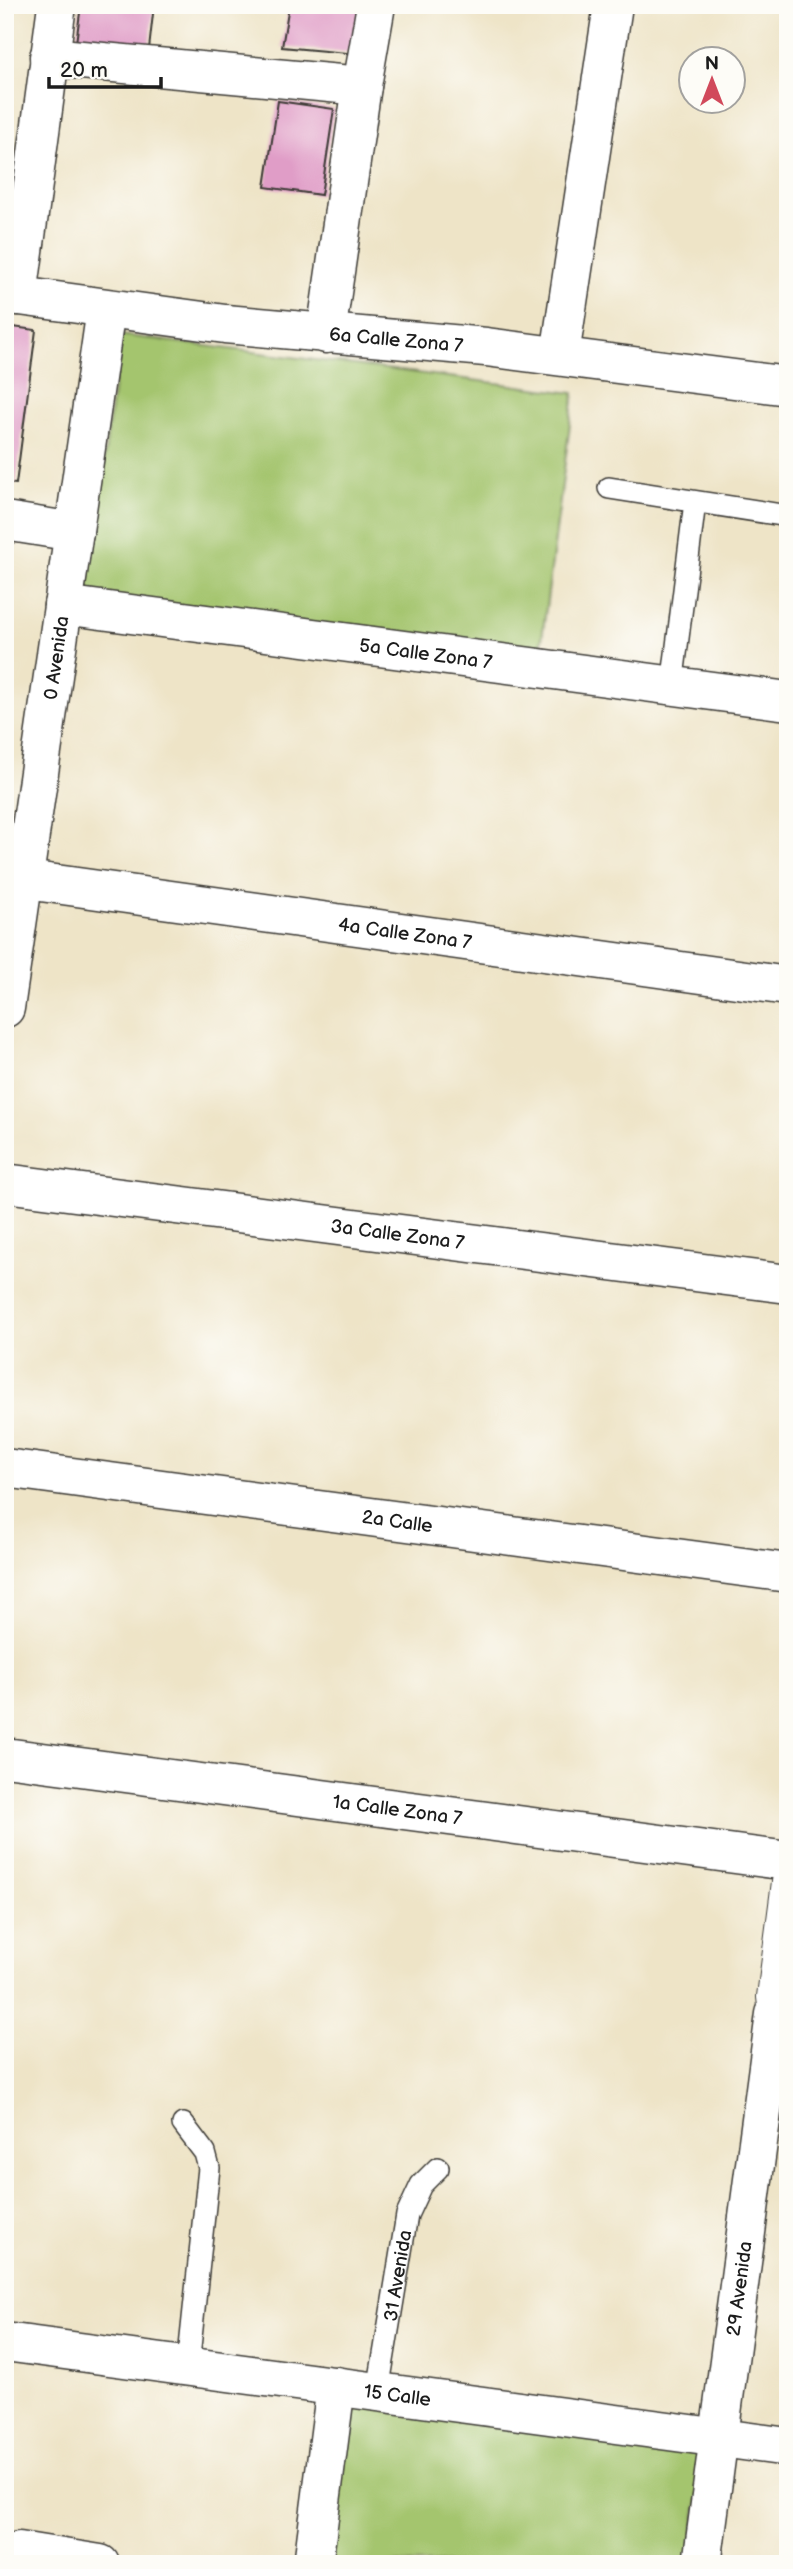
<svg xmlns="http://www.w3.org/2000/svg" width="793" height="2569" font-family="'Balsamiq Sans',sans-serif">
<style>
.green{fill:#a4c56e;stroke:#607045;stroke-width:2}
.building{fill:#e09dc7}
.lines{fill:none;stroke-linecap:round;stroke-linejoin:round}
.service-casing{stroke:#3c3a36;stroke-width:24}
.pedestrian-casing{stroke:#3c3a36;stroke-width:34}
.minor-casing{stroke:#3c3a36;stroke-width:41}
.tertiary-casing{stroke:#3c3a36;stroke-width:41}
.service{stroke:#fff;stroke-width:21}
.pedestrian{stroke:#fff;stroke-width:32}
.minor{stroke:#fff;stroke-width:38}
.tertiary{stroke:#fff;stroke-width:38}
.labels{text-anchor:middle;stroke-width:5;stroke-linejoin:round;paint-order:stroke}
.street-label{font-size:19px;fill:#1c1c1c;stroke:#fdfcf7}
</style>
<rect width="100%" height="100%" fill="#fdfcf7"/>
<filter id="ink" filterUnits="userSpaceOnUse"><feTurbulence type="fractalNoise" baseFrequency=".0143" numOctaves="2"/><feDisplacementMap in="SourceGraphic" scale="14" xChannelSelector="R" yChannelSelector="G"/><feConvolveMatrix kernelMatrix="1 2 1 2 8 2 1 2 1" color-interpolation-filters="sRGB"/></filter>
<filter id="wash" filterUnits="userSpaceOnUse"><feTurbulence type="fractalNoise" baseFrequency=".00686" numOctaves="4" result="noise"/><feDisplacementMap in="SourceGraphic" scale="28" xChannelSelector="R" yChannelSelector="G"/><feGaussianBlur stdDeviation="1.57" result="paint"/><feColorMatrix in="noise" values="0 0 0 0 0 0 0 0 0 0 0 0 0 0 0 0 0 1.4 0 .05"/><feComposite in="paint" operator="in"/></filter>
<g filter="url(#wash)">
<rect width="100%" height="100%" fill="#eee4c7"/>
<path class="green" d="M 120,335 L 574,393 L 540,654 L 87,595 Z
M 349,2398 L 706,2449 L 689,2564 L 325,2564 Z"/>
<g id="blocks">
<path class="building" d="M 81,5 L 154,5 L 149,49 L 76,43 Z
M 289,5 L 364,5 L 358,54 L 282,47 Z
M 278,101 L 334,109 L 321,195 L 265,187 Z
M 5,326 L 36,330 L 16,484 L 5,483 Z"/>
</g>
</g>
<g filter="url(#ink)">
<use href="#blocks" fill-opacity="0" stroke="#3c3a36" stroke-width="2"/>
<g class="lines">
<defs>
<g id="service">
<path d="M 609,488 L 788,516"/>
<path d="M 672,686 L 695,502"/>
<path d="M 183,2124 L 205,2153 L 209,2168 L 188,2366"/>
<path id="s1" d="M 378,2391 L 407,2215 L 421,2185 L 438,2168"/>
</g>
<path id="pedestrian" d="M 775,2014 L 773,1997 L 788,1882"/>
<g id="minor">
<path d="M 49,57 L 362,86"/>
<path d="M 18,296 L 57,5"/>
<path d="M 326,334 L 362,86 L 376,5"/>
<path d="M 560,355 L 613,5"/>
<path d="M 5,521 L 74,532"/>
<path id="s2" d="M 63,605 L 788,701"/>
<path id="s3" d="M 5,877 L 788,986"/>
<path id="s4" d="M 5,1183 L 788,1284"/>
<path id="s5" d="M 5,1468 L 788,1573"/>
<path id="s6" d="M 5,1757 L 788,1861"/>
<path id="s7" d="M 5,2342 L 788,2447"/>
<path d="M 17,2564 L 19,2551 L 100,2564"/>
<path d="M 313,2564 L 336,2386"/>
<path id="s8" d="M 702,2564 L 775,2014"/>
</g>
<g id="tertiary">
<path id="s9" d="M 5,294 L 225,324 L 486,347 L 788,386"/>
<path id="s10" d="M 5,1008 L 106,309"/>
</g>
</defs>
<use href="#service" class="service-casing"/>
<use href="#pedestrian" class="pedestrian-casing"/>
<use href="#minor" class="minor-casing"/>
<use href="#tertiary" class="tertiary-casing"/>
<use href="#service" class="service"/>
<use href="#pedestrian" class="pedestrian"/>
<use href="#minor" class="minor"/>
<use href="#tertiary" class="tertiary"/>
</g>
</g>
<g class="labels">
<g class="street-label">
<text dy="7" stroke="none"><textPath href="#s9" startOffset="394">6a Calle Zona 7</textPath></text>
<text dy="7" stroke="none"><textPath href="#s2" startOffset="366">5a Calle Zona 7</textPath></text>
<text dy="7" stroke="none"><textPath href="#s10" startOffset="354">0 Avenida</textPath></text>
<text dy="7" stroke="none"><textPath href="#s3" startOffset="404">4a Calle Zona 7</textPath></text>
<text dy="7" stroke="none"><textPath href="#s4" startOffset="396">3a Calle Zona 7</textPath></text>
<text dy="7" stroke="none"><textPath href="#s5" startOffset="396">2a Calle</textPath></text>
<text dy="7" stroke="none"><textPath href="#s6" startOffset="396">1a Calle Zona 7</textPath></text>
<text dy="7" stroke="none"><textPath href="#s1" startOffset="117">31 Avenida</textPath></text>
<text dy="7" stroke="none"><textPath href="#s8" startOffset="278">29 Avenida</textPath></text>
<text dy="7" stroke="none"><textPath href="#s7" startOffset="396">15 Calle</textPath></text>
</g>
</g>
<rect width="793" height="2569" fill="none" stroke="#fdfcf7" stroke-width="28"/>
<g transform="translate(712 80)"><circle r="33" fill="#fdfcf7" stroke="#a3a29f" stroke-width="2"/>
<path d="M0-5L12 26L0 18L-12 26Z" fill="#d1495b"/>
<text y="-10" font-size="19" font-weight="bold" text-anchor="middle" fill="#1c1c1c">N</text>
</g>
<path d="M49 77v10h112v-10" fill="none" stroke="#1c1c1c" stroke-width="3.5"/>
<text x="60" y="77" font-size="21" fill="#1c1c1c" stroke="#fdfcf7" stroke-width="5" paint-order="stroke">20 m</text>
</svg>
